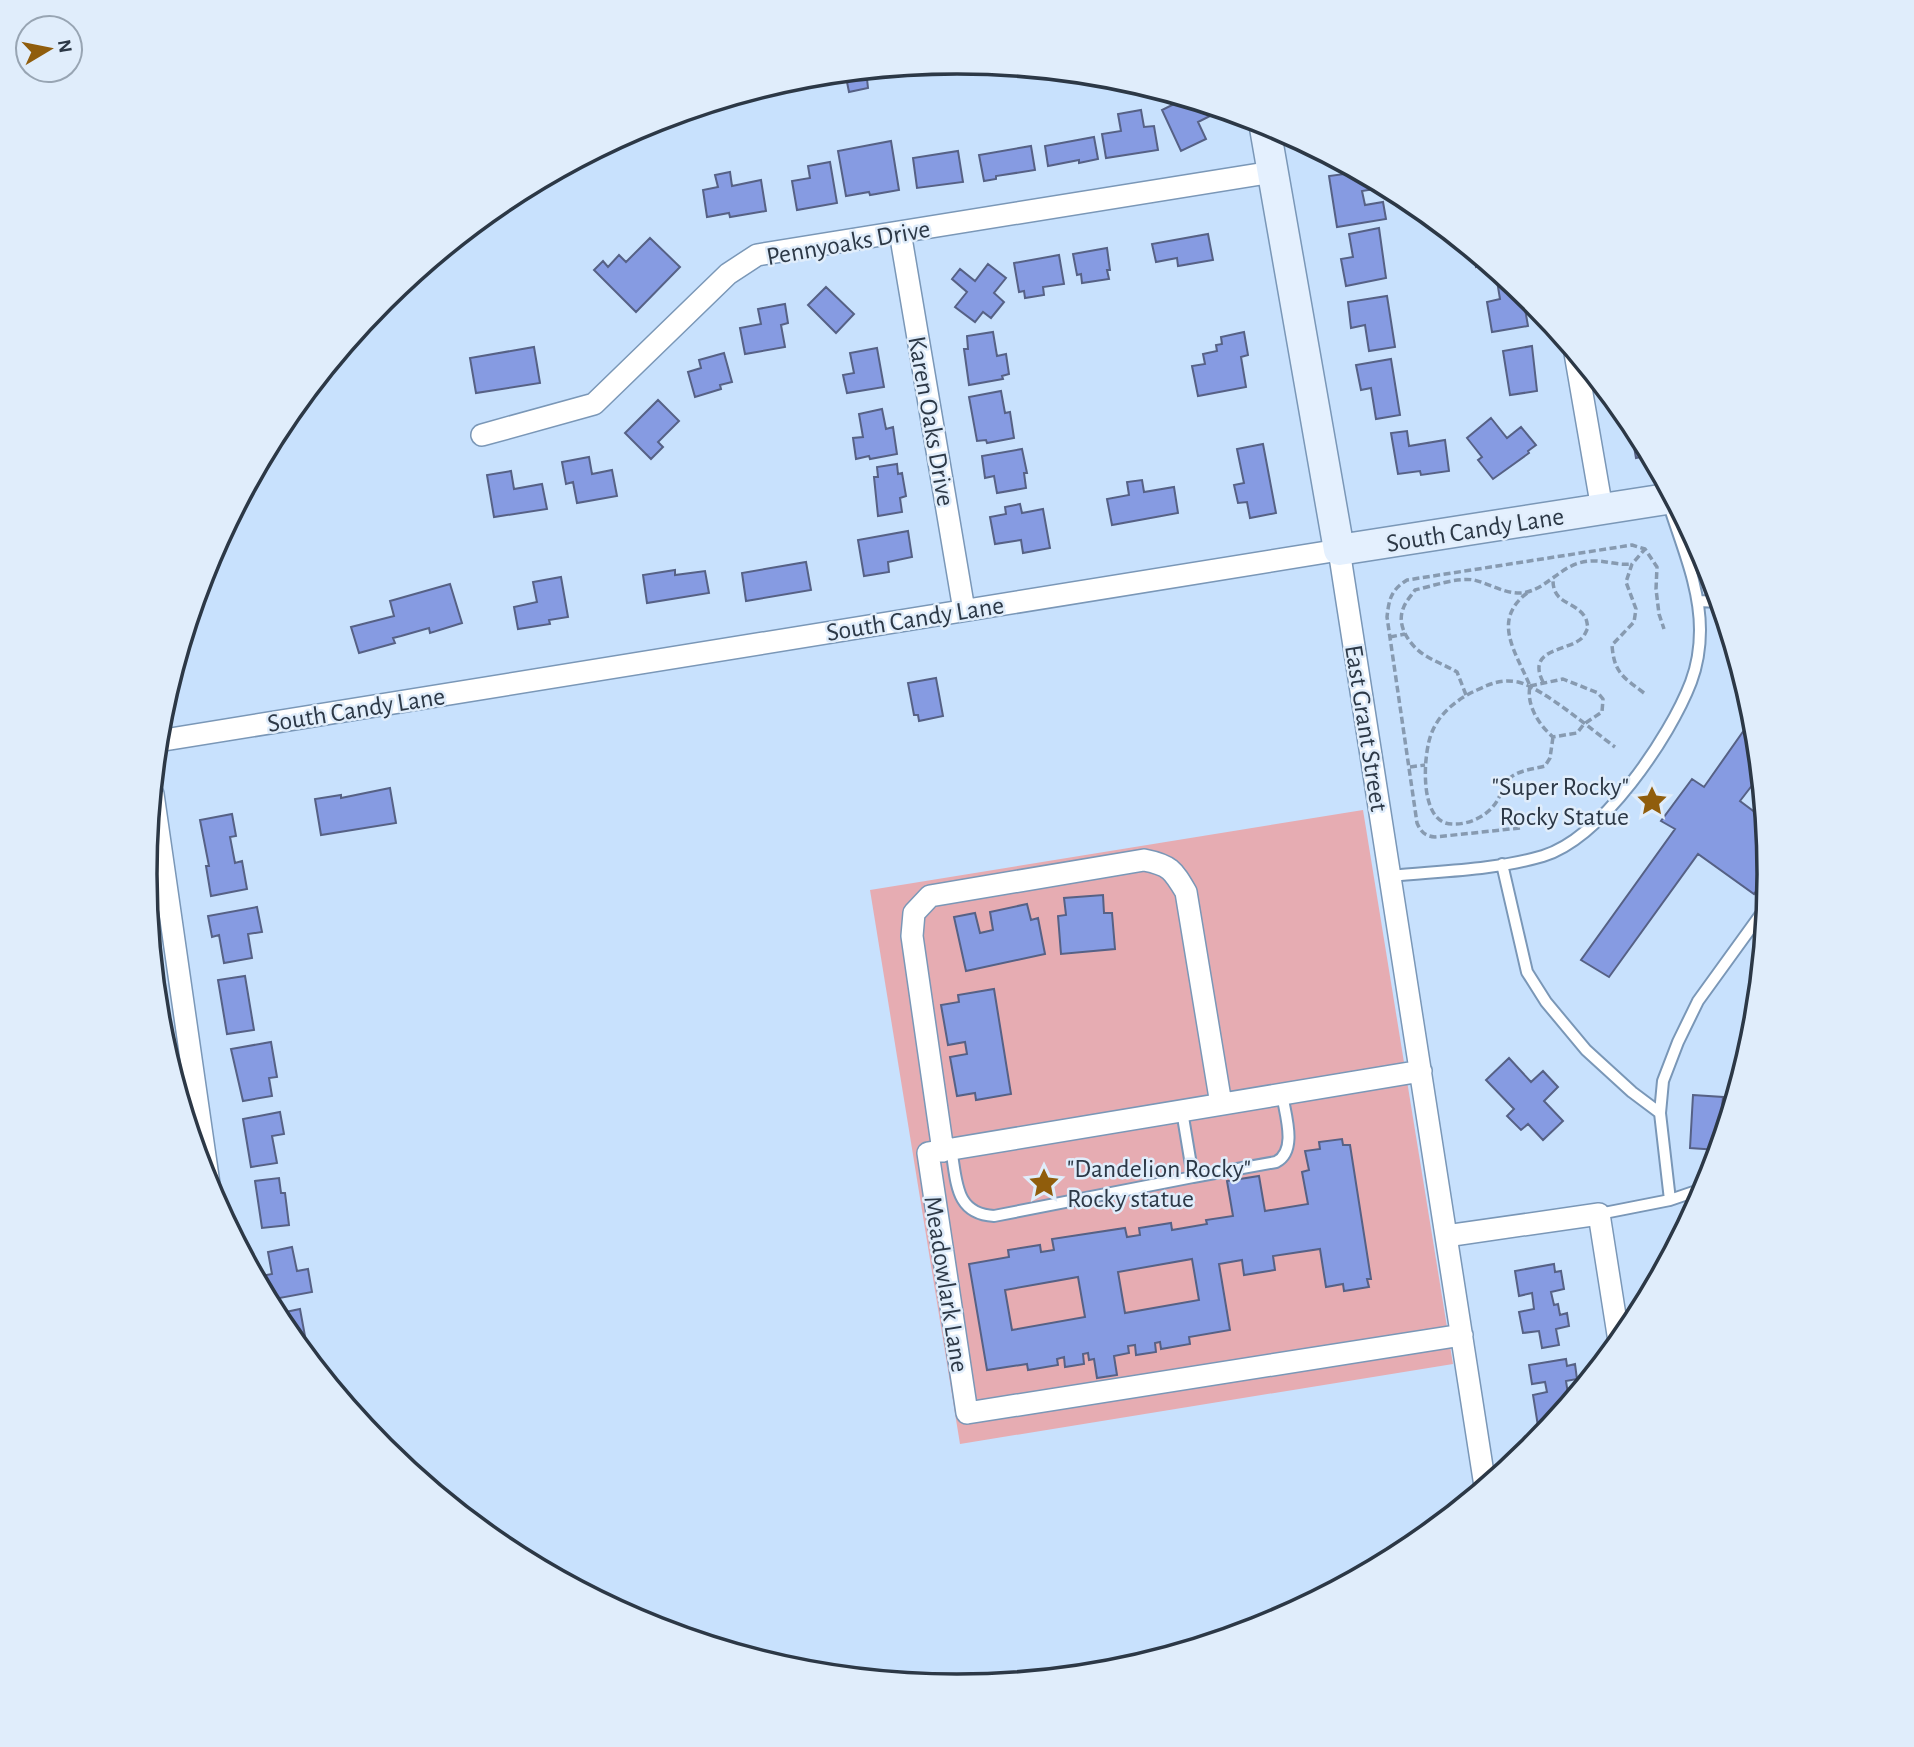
<svg xmlns="http://www.w3.org/2000/svg" width="1914" height="1747" font-family="'Alegreya Sans',sans-serif">
<style>
.green{fill:#e6acb2}
.building{fill:#869be2;stroke:#566185;stroke-width:2;fill-rule:evenodd}
.lines{fill:none;stroke-linecap:round;stroke-linejoin:round}
.service-casing{stroke:#7a97b7;stroke-width:14}
.minor-casing{stroke:#7a97b7;stroke-width:24}
.secondary-casing{stroke:#7a97b7;stroke-width:33}
.path{stroke:#879ab0;stroke-width:3.5;stroke-dasharray:7 3.5;stroke-linecap:butt}
.service{stroke:#fff;stroke-width:10}
.minor{stroke:#fff;stroke-width:21}
.secondary{stroke:#e4f0fe;stroke-width:30}
.labels{text-anchor:middle;stroke-width:5;stroke-linejoin:round;paint-order:stroke}
.street-label{font-size:26px;fill:#2c3846;stroke:#e0edfb}
.poi-label{font-size:26px;fill:#2c3846;stroke:#e0edfb;text-anchor:end}
.rim{fill:none;stroke:#2c3846;stroke-width:3.5}
</style>
<rect width="100%" height="100%" fill="#c8e1fd"/>
<path class="green" d="M 1363,810 L 1453,1364 L 960,1444 L 870,890 Z"/>
<path class="building" d="M 866,70 L 868,88 L 849,92 L 845,72 L 829,74 Z
M 1186,98 L 1215,107 L 1218,112 L 1198,122 L 1206,139 L 1181,151 L 1162,110 Z
M 1141,110 L 1144,127 L 1154,126 L 1158,150 L 1106,158 L 1102,134 L 1121,131 L 1118,114 Z
M 1094,137 L 1098,159 L 1079,163 L 1079,160 L 1048,166 L 1045,146 Z
M 891,141 L 899,190 L 870,195 L 869,192 L 846,196 L 838,151 Z
M 1031,146 L 1035,170 L 996,176 L 996,179 L 984,181 L 979,155 Z
M 958,151 L 963,182 L 917,188 L 913,158 Z
M 830,162 L 837,203 L 797,210 L 792,181 L 810,178 L 808,166 Z
M 730,172 L 732,186 L 761,180 L 766,211 L 730,217 L 729,213 L 707,217 L 703,190 L 718,187 L 715,175 Z
M 1359,172 L 1380,183 L 1381,188 L 1362,191 L 1365,205 L 1383,202 L 1386,219 L 1337,227 L 1329,176 Z
M 1379,228 L 1386,278 L 1346,286 L 1341,259 L 1353,257 L 1349,234 Z
M 1208,234 L 1213,260 L 1178,266 L 1177,258 L 1156,262 L 1152,244 Z
M 650,238 L 680,267 L 636,312 L 594,270 L 603,261 L 608,267 L 619,255 L 626,262 Z
M 1107,248 L 1110,270 L 1107,270 L 1109,279 L 1082,283 L 1081,274 L 1077,275 L 1073,254 Z
M 1474,252 L 1489,264 L 1476,267 Z
M 1059,255 L 1064,284 L 1043,287 L 1044,295 L 1025,298 L 1024,291 L 1019,292 L 1014,263 Z
M 988,264 L 1006,278 L 994,293 L 1004,302 L 991,318 L 983,312 L 975,322 L 955,307 L 967,292 L 952,279 L 960,269 L 975,281 Z
M 1507,279 L 1522,292 L 1528,326 L 1492,332 L 1487,302 L 1500,299 L 1497,281 Z
M 826,287 L 854,314 L 836,333 L 808,305 Z
M 1387,296 L 1395,347 L 1369,351 L 1365,325 L 1351,328 L 1348,302 Z
M 785,304 L 788,323 L 781,325 L 785,347 L 745,354 L 740,328 L 761,324 L 758,309 Z
M 993,332 L 997,356 L 1006,354 L 1009,374 L 1002,376 L 1003,379 L 969,385 L 964,349 L 968,349 L 967,336 Z
M 1244,332 L 1248,355 L 1241,357 L 1246,387 L 1198,396 L 1192,366 L 1205,364 L 1203,354 L 1217,351 L 1216,345 L 1222,344 L 1221,337 Z
M 1532,346 L 1537,391 L 1510,395 L 1503,351 Z
M 534,347 L 540,383 L 476,393 L 470,358 Z
M 877,348 L 884,387 L 847,393 L 843,375 L 854,373 L 850,353 Z
M 724,353 L 732,382 L 720,385 L 721,389 L 695,397 L 688,372 L 701,368 L 699,360 Z
M 1391,359 L 1400,415 L 1376,419 L 1371,388 L 1361,390 L 1356,365 Z
M 1001,391 L 1005,413 L 1010,412 L 1014,438 L 987,443 L 986,440 L 977,441 L 969,397 Z
M 658,400 L 679,421 L 658,442 L 663,447 L 651,459 L 625,433 Z
M 882,409 L 886,429 L 893,427 L 897,454 L 870,459 L 869,456 L 856,459 L 853,438 L 863,437 L 859,414 Z
M 1491,418 L 1507,438 L 1521,427 L 1536,445 L 1528,451 L 1529,453 L 1493,479 L 1478,460 L 1482,457 L 1467,438 Z
M 1629,418 L 1633,423 L 1650,455 L 1636,458 Z
M 1407,431 L 1409,446 L 1445,440 L 1449,471 L 1421,475 L 1420,471 L 1398,474 L 1391,433 Z
M 1263,444 L 1276,513 L 1250,518 L 1247,502 L 1238,503 L 1234,485 L 1244,483 L 1237,449 Z
M 1022,449 L 1027,473 L 1024,473 L 1026,488 L 997,493 L 994,476 L 985,478 L 982,456 Z
M 589,457 L 592,474 L 612,470 L 617,496 L 577,503 L 573,482 L 566,484 L 562,462 Z
M 897,464 L 898,474 L 902,473 L 906,496 L 900,498 L 902,512 L 878,516 L 874,477 L 878,477 L 877,467 Z
M 511,471 L 514,489 L 542,484 L 547,509 L 494,517 L 487,475 Z
M 1142,480 L 1144,492 L 1174,487 L 1178,513 L 1112,525 L 1107,499 L 1129,495 L 1127,482 Z
M 1020,504 L 1022,513 L 1043,509 L 1050,548 L 1023,553 L 1021,540 L 995,544 L 990,517 L 1006,514 L 1005,507 Z
M 908,531 L 912,557 L 888,562 L 889,572 L 864,576 L 858,540 Z
M 806,562 L 811,590 L 746,601 L 742,573 Z
M 675,570 L 675,575 L 705,571 L 709,593 L 647,603 L 643,575 Z
M 561,577 L 568,617 L 549,620 L 550,624 L 518,629 L 514,607 L 537,602 L 533,582 Z
M 450,584 L 462,623 L 430,633 L 429,628 L 401,636 L 393,638 L 395,643 L 359,653 L 351,627 L 394,616 L 390,601 Z
M 936,678 L 943,716 L 919,721 L 918,715 L 914,715 L 908,683 Z
M 1754,716 L 1760,775 L 1740,801 L 1764,819 L 1769,873 L 1754,894 L 1698,854 L 1609,977 L 1581,960 L 1675,829 L 1661,821 L 1692,779 L 1704,787 Z
M 390,788 L 396,823 L 321,835 L 315,799 L 341,795 L 341,798 Z
M 232,814 L 236,836 L 230,837 L 235,863 L 242,861 L 247,889 L 211,896 L 206,866 L 209,866 L 200,820 Z
M 1103,895 L 1104,913 L 1112,913 L 1115,949 L 1061,954 L 1058,916 L 1066,915 L 1064,898 Z
M 1027,904 L 1031,920 L 1038,918 L 1045,954 L 966,971 L 954,917 L 975,913 L 980,933 L 993,930 L 990,912 Z
M 257,907 L 262,932 L 248,934 L 252,958 L 224,963 L 219,935 L 212,937 L 208,916 Z
M 245,976 L 254,1030 L 227,1034 L 218,980 Z
M 994,989 L 1011,1094 L 976,1100 L 975,1093 L 957,1096 L 950,1057 L 967,1054 L 965,1042 L 948,1045 L 941,1005 L 959,1002 L 958,995 Z
M 271,1042 L 277,1077 L 269,1078 L 272,1096 L 243,1101 L 231,1049 Z
M 1509,1058 L 1531,1082 L 1543,1071 L 1558,1087 L 1544,1101 L 1563,1121 L 1543,1140 L 1528,1124 L 1521,1130 L 1507,1116 L 1514,1109 L 1486,1080 Z
M 1693,1095 L 1723,1097 L 1718,1150 L 1690,1148 Z
M 280,1112 L 284,1134 L 272,1136 L 277,1163 L 251,1167 L 243,1119 Z
M 1342,1139 L 1343,1145 L 1350,1145 L 1371,1279 L 1367,1279 L 1369,1287 L 1344,1291 L 1343,1284 L 1326,1287 L 1320,1249 L 1273,1256 L 1275,1270 L 1244,1275 L 1242,1260 L 1219,1264 L 1230,1330 L 1189,1337 L 1190,1344 L 1161,1349 L 1160,1342 L 1155,1343 L 1156,1352 L 1136,1355 L 1135,1345 L 1128,1346 L 1129,1353 L 1114,1356 L 1117,1375 L 1097,1378 L 1094,1359 L 1089,1360 L 1088,1353 L 1083,1354 L 1084,1364 L 1065,1367 L 1064,1357 L 1057,1359 L 1058,1365 L 1028,1370 L 1027,1364 L 987,1370 L 969,1264 L 1009,1257 L 1008,1250 L 1040,1245 L 1041,1252 L 1054,1250 L 1052,1239 L 1125,1228 L 1127,1237 L 1140,1235 L 1139,1228 L 1171,1223 L 1172,1230 L 1207,1224 L 1206,1220 L 1233,1216 L 1227,1181 L 1259,1176 L 1265,1211 L 1308,1204 L 1302,1172 L 1309,1170 L 1305,1151 L 1320,1149 L 1319,1142 ZM 1192,1259 L 1199,1300 L 1125,1313 L 1118,1272 ZM 1078,1277 L 1085,1317 L 1012,1330 L 1005,1290 Z
M 279,1178 L 281,1193 L 285,1193 L 289,1225 L 262,1228 L 255,1181 Z
M 292,1247 L 297,1271 L 308,1269 L 312,1292 L 269,1300 L 264,1292 L 261,1276 L 272,1274 L 268,1252 Z
M 1554,1264 L 1555,1272 L 1561,1271 L 1564,1289 L 1551,1292 L 1554,1305 L 1558,1304 L 1560,1315 L 1567,1313 L 1569,1326 L 1556,1329 L 1559,1345 L 1542,1348 L 1539,1331 L 1523,1333 L 1519,1312 L 1534,1309 L 1532,1293 L 1519,1296 L 1515,1271 Z
M 300,1309 L 309,1358 L 281,1324 L 276,1314 Z
M 1566,1359 L 1567,1366 L 1575,1364 L 1577,1379 L 1566,1381 L 1568,1394 L 1571,1394 L 1572,1398 L 1551,1424 L 1538,1426 L 1533,1395 L 1547,1392 L 1545,1382 L 1532,1384 L 1529,1365 Z"/>
<g class="lines">
<defs>
<path id="service" d="M 1699,601 L 1719,602
M 1502,864 L 1527,972 L 1546,1002 L 1586,1050 L 1632,1092 L 1660,1113
M 1391,876 C 1441,871 1495,870 1543,856 C 1602,838 1670,737 1691,682 C 1697,666 1700,647 1700,630 C 1700,586 1681,544 1668,502
M 951,1149 C 957,1180 954,1214 994,1216 L 1193,1177 L 1182,1111
M 1193,1177 L 1276,1162 C 1298,1151 1285,1114 1282,1094
M 1670,1200 L 1660,1113 L 1663,1081 L 1678,1042 L 1698,1001 L 1766,907
M 1599,1214 L 1670,1200 L 1705,1188"/>
<path id="minor" d="M 900,232 L 964,610
M 1575,353 L 1602,509
M 482,435 L 594,404 L 728,274 L 757,255 L 1272,172
M 158,741 L 1339,550 L 1485,1486
M 153,794 L 210,1191
M 1421,1071 L 928,1153 L 967,1413 L 1462,1335
M 943,1151 L 912,936 L 914,913 L 930,896 L 1144,860 C 1170,865 1173,870 1186,892 L 1221,1104
M 1446,1236 L 1599,1214 L 1619,1341"/>
<path id="secondary" d="M 1264,122 L 1339,550 L 1673,498"/>
</defs>
<use href="#service" class="service-casing"/>
<use href="#minor" class="minor-casing"/>
<use href="#secondary" class="secondary-casing"/>
<path class="path" d="M 1527,593 C 1491,621 1516,652 1530,686 C 1526,705 1539,725 1553,737 L 1577,733 L 1584,724 L 1602,712 L 1603,699 L 1598,693 L 1563,679 L 1530,686
M 1390,637 L 1405,634
M 1543,682 C 1526,648 1567,652 1582,638 C 1585,635 1586,631 1588,628 C 1587,624 1587,620 1585,617 C 1574,600 1553,605 1553,580
M 1644,693 C 1623,677 1614,673 1612,645 L 1634,622 L 1636,609 L 1626,582 L 1632,564 L 1645,549
M 1466,695 L 1457,672 C 1447,666 1436,662 1426,656 C 1411,647 1396,627 1403,609 C 1405,602 1411,596 1415,590 C 1433,586 1457,577 1474,580 C 1490,584 1505,594 1522,593 C 1545,590 1558,569 1579,563 C 1600,557 1613,566 1632,564
M 1553,737 L 1550,758 L 1545,766 C 1534,769 1519,770 1510,778 C 1505,784 1501,794 1497,801 C 1488,816 1469,825 1452,824 C 1418,824 1423,752 1432,732 C 1440,712 1459,698 1477,690 C 1492,683 1502,679 1518,682 C 1543,688 1592,730 1615,747
M 1410,767 L 1425,765
M 1520,828 L 1435,837 C 1425,836 1421,832 1417,823 L 1387,617 C 1389,599 1391,590 1407,580 L 1632,545 L 1645,549 L 1657,567 L 1656,589 L 1659,614 L 1664,629"/>
<use href="#service" class="service"/>
<use href="#minor" class="minor"/>
<use href="#secondary" class="secondary"/>
</g>
<defs>
<symbol id="sight-bare" viewBox="-9 -9 18 18"><path d="M0-6L1.8-2.2L6-1.7L2.9 1.2L3.7 5.4L0 3.3L-3.7 5.4L-2.9 1.2L-6-1.7L-1.8-2.2Z" fill="#905d0c" stroke="#e0edfb" stroke-width="2.5" paint-order="stroke"/></symbol>
</defs>
<g fill-rule="evenodd">
<use href="#sight-bare" x="1630" y="779" width="44" height="44"/>
<use href="#sight-bare" x="1022" y="1161" width="44" height="44"/>
</g>
<g class="labels">
<g class="street-label">
<text transform="translate(848 242) rotate(-10)" y="9">Pennyoaks Drive</text>
<text transform="translate(932 421) rotate(80)" y="9">Karen Oaks Drive</text>
<text transform="translate(1475 529) rotate(-9)" y="9">South Candy Lane</text>
<text transform="translate(915 618) rotate(-9)" y="9">South Candy Lane</text>
<text transform="translate(356 709) rotate(-9)" y="9">South Candy Lane</text>
<text transform="translate(1367 728) rotate(81)" y="9">East Grant Street</text>
<text transform="translate(947 1284) rotate(81)" y="9">Meadowlark Lane</text>
</g>
<g class="poi-label">
<text x="1629" y="795">"Super Rocky"<tspan x="1629" dy="30">Rocky Statue</tspan></text>
<text x="1067" y="1177" text-anchor="start">"Dandelion Rocky"<tspan x="1067" dy="30">Rocky statue</tspan></text>
</g>
</g>
<path d="M0 0H1914V1747H0ZM157 874a800 800 0 1 1 1600 0a800 800 0 1 1-1600 0Z" fill="#e0edfb" fill-rule="evenodd"/>
<path class="rim" d="M157 874a800 800 0 1 1 1600 0a800 800 0 1 1-1600 0Z"/>
<g transform="translate(49 49) rotate(80)"><circle r="33" fill="#e0edfb" stroke="#98a5b3" stroke-width="2"/>
<path d="M0-5L12 26L0 18L-12 26Z" fill="#905d0c"/>
<text y="-10" font-size="19" font-weight="bold" text-anchor="middle" fill="#2c3846">N</text>
</g>
</svg>
